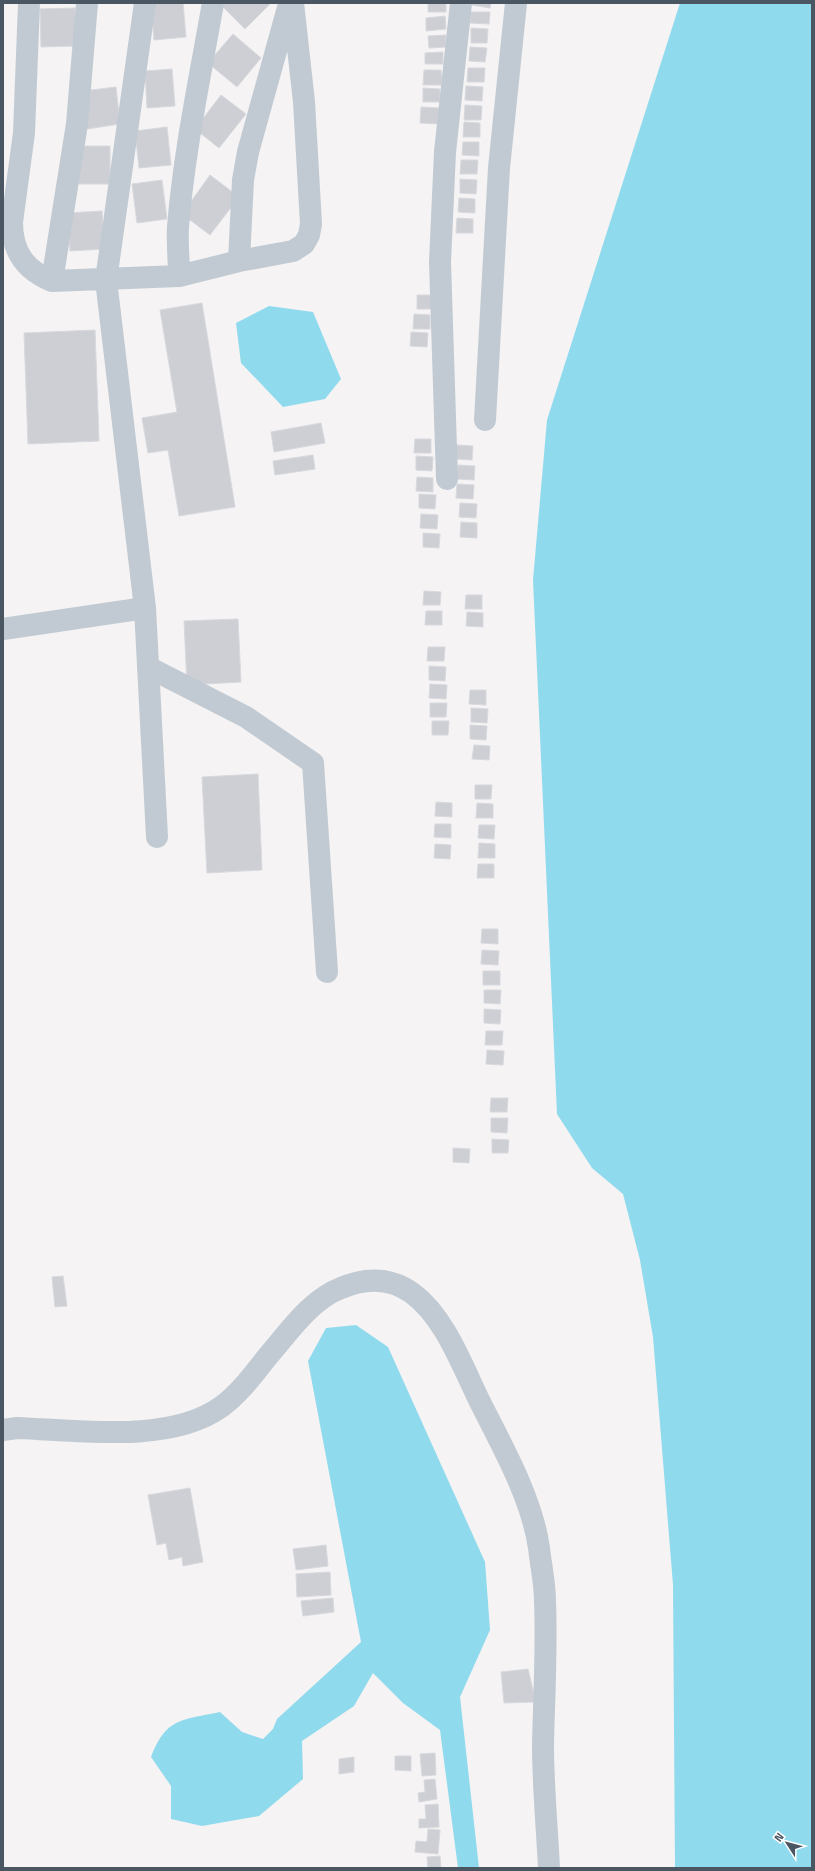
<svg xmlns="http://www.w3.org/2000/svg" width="815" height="1871" font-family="'Space Grotesk',sans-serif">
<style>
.water{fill:#90daee}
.building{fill:#cdcfd5;stroke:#d7d9de}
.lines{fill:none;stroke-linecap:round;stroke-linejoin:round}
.minor{stroke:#c1cad2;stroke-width:22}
</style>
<rect width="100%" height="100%" fill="#f5f3f3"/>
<path class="water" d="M 680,3 L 812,3 L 812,1868 L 675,1868 L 673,1585 L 653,1337 L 640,1260 L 623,1194 L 592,1168 L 557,1114 L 533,580 L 547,420 Z
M 269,306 L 313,312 L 341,379 L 325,399 L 283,407 L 241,363 L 236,323 Z
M 356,1325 L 388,1347 L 485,1562 L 490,1630 L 460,1697 L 479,1868 L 458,1868 L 440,1730 L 403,1703 L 373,1673 L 354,1706 L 302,1741 L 303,1779 L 259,1816 L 202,1826 L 171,1819 L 171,1786 L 151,1757 C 166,1717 183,1720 220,1712 L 242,1732 L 263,1739 L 273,1729 L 277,1719 L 361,1642 L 308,1361 L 326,1328 Z"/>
<path class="building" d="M 151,3 L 183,3 L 186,37 L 154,40 Z
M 225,3 L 271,3 L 245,29 L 222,6 Z
M 428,3 L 446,3 L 446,12 L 428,12 Z
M 472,3 L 491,3 L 490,8 L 472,5 Z
M 75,8 L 76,46 L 41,47 L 40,9 Z
M 471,12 L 490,12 L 489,24 L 470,23 Z
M 445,16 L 446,29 L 426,31 L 426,18 Z
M 471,28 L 488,29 L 487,43 L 471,43 Z
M 233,34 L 261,58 L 237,87 L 208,63 Z
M 446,35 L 446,47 L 429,48 L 428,36 Z
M 470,47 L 487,48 L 485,62 L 469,61 Z
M 443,52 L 443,64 L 425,64 L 425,53 Z
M 468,68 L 485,68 L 484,82 L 467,82 Z
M 172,69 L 175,106 L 147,108 L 145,71 Z
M 424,70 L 441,70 L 442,85 L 423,85 Z
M 466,86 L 483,87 L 482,101 L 465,100 Z
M 116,87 L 120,124 L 87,129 L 83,91 Z
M 423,88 L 440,89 L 440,102 L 423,102 Z
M 221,95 L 246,114 L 219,148 L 195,129 Z
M 465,105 L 482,106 L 481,120 L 464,120 Z
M 421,107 L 440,108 L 439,124 L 420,123 Z
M 464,122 L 480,123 L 480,137 L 463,137 Z
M 167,127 L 171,165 L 139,168 L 135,131 Z
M 463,142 L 479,142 L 479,156 L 462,155 Z
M 79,146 L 110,146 L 110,184 L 78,184 Z
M 461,160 L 478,160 L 477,174 L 460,174 Z
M 210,175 L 239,197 L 210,235 L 182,214 Z
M 460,179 L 477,180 L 476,194 L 460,193 Z
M 162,180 L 167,219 L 137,223 L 132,184 Z
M 459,198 L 475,199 L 475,213 L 458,212 Z
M 102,211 L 105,249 L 70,251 L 68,213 Z
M 457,218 L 473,219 L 473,233 L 456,233 Z
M 417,295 L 434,295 L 433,309 L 417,309 Z
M 202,303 L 235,507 L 179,516 L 168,450 L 148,453 L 142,418 L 177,412 L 160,310 Z
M 414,314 L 430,315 L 430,329 L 413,329 Z
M 95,330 L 99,441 L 28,444 L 24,333 Z
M 411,332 L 428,333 L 427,347 L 410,346 Z
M 321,423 L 325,443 L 274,452 L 271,432 Z
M 415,439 L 431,439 L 431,453 L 414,453 Z
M 456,445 L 473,446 L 472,460 L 456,459 Z
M 313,455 L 315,469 L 275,475 L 273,461 Z
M 416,456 L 433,457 L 432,471 L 416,470 Z
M 458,465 L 475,466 L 474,480 L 457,479 Z
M 417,477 L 433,478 L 433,492 L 416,491 Z
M 457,484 L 474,485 L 473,499 L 456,498 Z
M 419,494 L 436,495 L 435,509 L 419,508 Z
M 460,503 L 477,504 L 476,518 L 459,517 Z
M 421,514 L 438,515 L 437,529 L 420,528 Z
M 461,522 L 477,523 L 477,538 L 460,537 Z
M 423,533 L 440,534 L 439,548 L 423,547 Z
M 424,591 L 441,592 L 440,605 L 423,605 Z
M 466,595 L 482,595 L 482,609 L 465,609 Z
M 426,611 L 442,611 L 442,625 L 425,625 Z
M 467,612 L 483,613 L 483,627 L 466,626 Z
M 238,619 L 241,682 L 187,685 L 184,621 Z
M 428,647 L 445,647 L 444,661 L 427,661 Z
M 429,666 L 446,667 L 445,681 L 429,680 Z
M 430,684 L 447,685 L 446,699 L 429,698 Z
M 470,690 L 486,690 L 486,705 L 469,704 Z
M 430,703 L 447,703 L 446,717 L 430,717 Z
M 471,708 L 488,709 L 487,723 L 471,722 Z
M 432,721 L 449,721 L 448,735 L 432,735 Z
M 470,725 L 487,726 L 486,740 L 470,739 Z
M 474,745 L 490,746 L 489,760 L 472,759 Z
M 258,774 L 262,870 L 207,873 L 202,777 Z
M 475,785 L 492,785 L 491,799 L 475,799 Z
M 436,802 L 452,803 L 452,817 L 435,816 Z
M 477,803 L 493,804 L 493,818 L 476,818 Z
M 435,824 L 451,824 L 451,838 L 434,837 Z
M 479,825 L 495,825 L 494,839 L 478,838 Z
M 479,843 L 495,844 L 495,858 L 478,858 Z
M 435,844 L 451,845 L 450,859 L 434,858 Z
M 478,864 L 494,864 L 494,878 L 477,878 Z
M 482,929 L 498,929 L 498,944 L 481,943 Z
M 482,950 L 499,951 L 498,965 L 481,964 Z
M 483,971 L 500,971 L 500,985 L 483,985 Z
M 484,990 L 501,990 L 500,1004 L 484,1003 Z
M 484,1009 L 501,1010 L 500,1024 L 484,1023 Z
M 486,1031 L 503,1031 L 502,1045 L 485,1045 Z
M 487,1050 L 504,1051 L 503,1065 L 486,1064 Z
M 491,1098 L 508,1098 L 507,1112 L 490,1112 Z
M 491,1118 L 508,1118 L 507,1133 L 491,1132 Z
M 492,1139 L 509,1140 L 508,1153 L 492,1153 Z
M 453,1148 L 470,1149 L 469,1163 L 453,1162 Z
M 63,1276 L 67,1306 L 55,1307 L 52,1277 Z
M 190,1488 L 203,1562 L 183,1566 L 182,1557 L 169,1560 L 166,1543 L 157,1545 L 148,1495 Z
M 326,1545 L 328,1566 L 296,1570 L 293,1549 Z
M 330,1572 L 331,1595 L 297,1597 L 296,1574 Z
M 333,1598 L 334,1612 L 303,1616 L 301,1601 Z
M 528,1669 L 536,1702 L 504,1703 L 501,1672 Z
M 435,1753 L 436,1775 L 422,1776 L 420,1754 Z
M 395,1756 L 411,1756 L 411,1771 L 395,1770 Z
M 354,1757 L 354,1772 L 339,1774 L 339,1759 Z
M 435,1779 L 437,1799 L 419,1802 L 418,1793 L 425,1792 L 424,1780 Z
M 438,1804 L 439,1827 L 419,1828 L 419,1819 L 426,1819 L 425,1805 Z
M 428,1829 L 440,1830 L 438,1854 L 415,1852 L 416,1841 L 427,1842 Z
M 440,1856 L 441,1868 L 428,1868 L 427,1857 Z"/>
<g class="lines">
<path class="minor" d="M 29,3 L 24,133 L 12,222 C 12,252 25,270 52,281 L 179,276 L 239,261 L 293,251 L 304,244 L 309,235 L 311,224 L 304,102 L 293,3
M 239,261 L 243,180 L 248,152 L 289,4
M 179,276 C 179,260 177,243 178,227 C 184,152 200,77 213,3
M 52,281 L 77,124 L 87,3
M 485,420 L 499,168 L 516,3
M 447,479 L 440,262 L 445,152 L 461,3
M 145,608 L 157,837
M 3,629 L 145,608 L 106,280 L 145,3
M 148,667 L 246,717 L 313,763 L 327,972
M 3,1430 L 17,1428 C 78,1430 169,1444 221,1407 C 239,1394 254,1374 268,1356 C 289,1332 310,1300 341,1288 C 365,1278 390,1277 412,1293 C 444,1316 462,1365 479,1400 C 502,1446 532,1498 539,1548 C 541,1566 545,1584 545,1601 C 547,1649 544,1697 543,1745 C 543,1786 547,1827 549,1868"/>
</g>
<rect width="815" height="1871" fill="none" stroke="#4a5661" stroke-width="8"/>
<g transform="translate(787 1843) rotate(306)" stroke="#ffffff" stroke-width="3" paint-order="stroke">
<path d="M0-3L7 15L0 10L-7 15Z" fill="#4a5661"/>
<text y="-6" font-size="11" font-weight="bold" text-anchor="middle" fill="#4a5661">N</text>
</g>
</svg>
